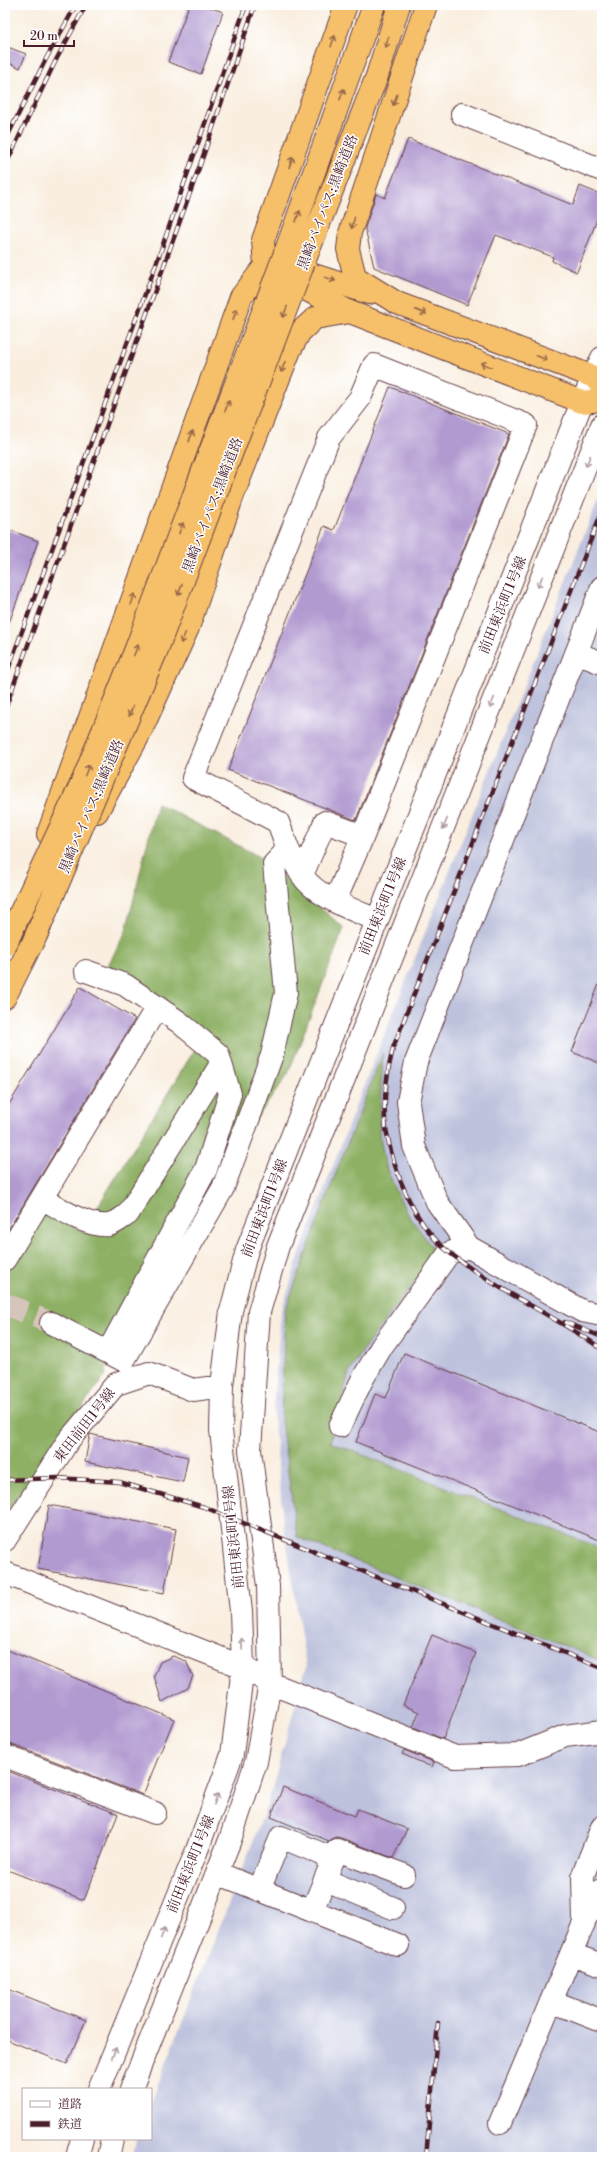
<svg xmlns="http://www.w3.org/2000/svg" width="607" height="2162" font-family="'Libre Bodoni','Noto Serif JP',serif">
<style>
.industrial{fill:#bec2dd}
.forest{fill:#8eb065;stroke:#6c6848}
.building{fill:#b19ad0}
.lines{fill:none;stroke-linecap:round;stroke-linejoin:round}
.minor-tunnel{stroke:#d6c5bb;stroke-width:22;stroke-dasharray:22 11;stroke-linecap:butt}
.minor-casing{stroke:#643e46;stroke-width:24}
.highway-casing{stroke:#643e46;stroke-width:24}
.minor{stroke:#fff;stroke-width:22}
.highway{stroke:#f6c06b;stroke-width:22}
.rail-casing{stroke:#4a1f2b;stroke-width:4.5}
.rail{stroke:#fff;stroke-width:3;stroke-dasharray:9;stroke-linecap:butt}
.highway-bridge-casing{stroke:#643e46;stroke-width:24;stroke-linecap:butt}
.highway-bridge{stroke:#f6c06b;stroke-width:22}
.oneway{stroke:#976748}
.oneway2{stroke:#ae9aa0}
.labels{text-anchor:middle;stroke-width:3;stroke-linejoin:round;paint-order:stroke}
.street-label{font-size:14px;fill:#4a1f2b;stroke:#fff}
</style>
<rect width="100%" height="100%" fill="#fff"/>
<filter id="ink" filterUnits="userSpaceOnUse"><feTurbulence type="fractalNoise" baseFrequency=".025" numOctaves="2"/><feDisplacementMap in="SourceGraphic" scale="8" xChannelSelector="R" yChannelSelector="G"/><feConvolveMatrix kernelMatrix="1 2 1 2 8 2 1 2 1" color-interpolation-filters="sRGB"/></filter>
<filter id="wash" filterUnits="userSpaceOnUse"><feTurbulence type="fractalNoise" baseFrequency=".012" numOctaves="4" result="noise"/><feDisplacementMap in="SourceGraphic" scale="16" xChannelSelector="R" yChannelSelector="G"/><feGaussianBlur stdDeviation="0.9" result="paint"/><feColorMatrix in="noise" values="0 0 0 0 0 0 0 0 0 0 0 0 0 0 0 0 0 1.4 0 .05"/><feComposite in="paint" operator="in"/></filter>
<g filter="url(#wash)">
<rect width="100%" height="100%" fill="#f9eedf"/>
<path class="industrial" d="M 602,490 L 602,2157 L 133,2157 L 136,2139 L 151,2139 L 151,2102 L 268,1803 L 306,1667 L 283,1520 L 273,1410 L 281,1312 L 300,1253 L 355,1108 Z"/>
<path class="forest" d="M 157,803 L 260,857 L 344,928 L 288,1074 L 211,1183 L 106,1368 L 105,1376 L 5,1514 L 5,1272 L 43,1210 L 82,1232 L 205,1033 L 105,971 L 126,931 Z
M 383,1052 L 379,1134 L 387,1170 L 405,1210 L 436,1253 L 366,1346 L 349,1373 L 330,1442 L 602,1549 L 602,1661 L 297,1537 L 281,1421 L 285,1311 L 327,1196 Z"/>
<g id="blocks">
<path class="building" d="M 189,5 L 203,5 L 223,12 L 201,74 L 168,62 Z
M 5,46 L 26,54 L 20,68 L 5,61 Z
M 408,139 L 573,205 L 580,186 L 602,195 L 602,206 L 577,272 L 552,261 L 553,257 L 496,235 L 467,305 L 374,267 L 365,228 L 376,194 L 385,198 Z
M 390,387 L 509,434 L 356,820 L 228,770 L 324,526 L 334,530 Z
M 5,528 L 38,541 L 7,629 L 5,629 Z
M 601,979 L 602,979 L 602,1064 L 572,1052 Z
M 80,987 L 135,1019 L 5,1235 L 5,1111 Z
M 404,1353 L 602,1433 L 602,1541 L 356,1442 L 375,1394 L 386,1398 Z
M 90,1434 L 188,1457 L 183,1482 L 85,1462 Z
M 49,1505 L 176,1529 L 164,1593 L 38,1569 Z
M 432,1635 L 476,1653 L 443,1739 L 413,1727 L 419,1712 L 403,1705 Z
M 5,1649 L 174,1719 L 143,1795 L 5,1742 Z
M 173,1656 L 186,1661 L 193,1676 L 188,1688 L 162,1702 L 154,1676 L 160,1662 Z
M 404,1750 L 434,1762 L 432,1767 L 402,1754 Z
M 5,1770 L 118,1814 L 84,1900 L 5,1869 Z
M 283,1787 L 355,1816 L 358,1809 L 407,1829 L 393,1858 L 341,1838 L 336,1837 L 329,1841 L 271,1817 Z
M 5,1988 L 86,2020 L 67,2064 L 5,2039 Z"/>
</g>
</g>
<g filter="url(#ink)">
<use href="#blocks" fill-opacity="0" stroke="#643e46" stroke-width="1"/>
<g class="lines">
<path class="minor-tunnel" d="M 5,1304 L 51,1323"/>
<defs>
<path id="minor" d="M 462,114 L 602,170
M 602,587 L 416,1062 L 408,1102 L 414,1146 L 437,1202 L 469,1247 L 582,1311 L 602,1315
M 576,653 L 602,663
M 288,849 L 278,822 L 193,778 L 329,438 L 360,398 L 374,365 L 526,425 L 363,836
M 302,875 L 325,822 L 363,836 L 335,901
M 86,971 L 125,985 L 179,1022 L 218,1054 L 230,1094 L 206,1169 L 108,1352
M 42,1198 C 59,1208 88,1228 109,1225 C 115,1224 123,1217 128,1214 L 221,1064
M 5,1259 L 157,1007
M 51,1323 L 121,1359
M 124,1360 L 223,1188 L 272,1055 L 286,993 L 274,864 L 288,849 C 292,857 296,866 301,874 C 316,897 353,910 377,920
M 340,1426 L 362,1380 L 382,1346 L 449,1253 L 469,1247
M 5,1540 L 68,1441 L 116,1384 L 149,1373 L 193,1390 L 222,1386
M 5,1573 L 243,1667 L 270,1683 L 455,1757 L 518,1755 L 565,1736 L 602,1731
M 5,1756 L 155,1813
M 217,1873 L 398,1945
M 325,1880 L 393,1908
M 259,1890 L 281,1837 L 334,1859
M 312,1911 L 337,1850 L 404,1875
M 584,1921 L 602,1890
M 571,1954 L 602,1965
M 551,2001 L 602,2021
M 99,2089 L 197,1850 L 232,1755 L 243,1667 L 241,1611 L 221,1430 L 222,1386 L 231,1311 L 247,1250 L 582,402 L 602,358
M 131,2089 L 230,1840 L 256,1762 L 270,1683 L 268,1586 L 250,1450 L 259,1312 L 278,1246 L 602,425
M 500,2123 L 584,1923 L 583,1875 L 602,1827
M 77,2157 L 82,2139
M 108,2157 L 112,2139"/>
<path id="highway" d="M 426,5 L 350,233 L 348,249 L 355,277 L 397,303 L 594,377 L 602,386
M 285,253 L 374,5
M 304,262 L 377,76 L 399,5
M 286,266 L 369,293
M 279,276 L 350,312 L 582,402 L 602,400
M 97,812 L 139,735 L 188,628 L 233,495 L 290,350 L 300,332 L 315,318 L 350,312
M 48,834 L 241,297 L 265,266 L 263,240 L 346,5
M 5,997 L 40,927"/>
</defs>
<use href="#minor" class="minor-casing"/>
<use href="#highway" class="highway-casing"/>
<use href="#minor" class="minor"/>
<use href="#highway" class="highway"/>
<defs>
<path id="rail" d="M 5,141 L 47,57 L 76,5
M 5,166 L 56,60 L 86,5
M 602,511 L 393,1048 C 387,1073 382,1102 386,1129 C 394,1173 414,1225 450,1253 C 498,1291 553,1315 602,1349
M 5,678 L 160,253 L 246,5
M 5,709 L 200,165 L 255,5
M 565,1322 L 602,1337
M 5,1480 L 57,1478 L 119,1482 L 204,1507 L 602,1668
M 426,2157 L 438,2023"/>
</defs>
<use href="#rail" class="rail-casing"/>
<use href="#rail" class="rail"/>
<defs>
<path id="highway-bridge" d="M 5,945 L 83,780 L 137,646 L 285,253
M 32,945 L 156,652 L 304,262"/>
</defs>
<use href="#highway-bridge" class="highway-bridge-casing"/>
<use href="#highway-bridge" class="highway-bridge"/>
</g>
<defs><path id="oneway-shaft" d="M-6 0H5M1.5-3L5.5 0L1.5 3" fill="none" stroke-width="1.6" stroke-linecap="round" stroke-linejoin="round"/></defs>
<g class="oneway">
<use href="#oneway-shaft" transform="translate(333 41) rotate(-71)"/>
<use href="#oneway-shaft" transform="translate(387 42) rotate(108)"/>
<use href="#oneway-shaft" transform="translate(342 94) rotate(-70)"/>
<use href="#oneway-shaft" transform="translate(395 100) rotate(109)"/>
<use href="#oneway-shaft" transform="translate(291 162) rotate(-70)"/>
<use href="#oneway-shaft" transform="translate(298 216) rotate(-70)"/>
<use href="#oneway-shaft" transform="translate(353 223) rotate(106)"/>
<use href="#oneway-shaft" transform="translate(330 279) rotate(19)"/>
<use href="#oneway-shaft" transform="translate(285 312) rotate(111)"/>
<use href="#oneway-shaft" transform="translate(421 312) rotate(21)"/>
<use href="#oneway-shaft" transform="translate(235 314) rotate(-70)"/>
<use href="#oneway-shaft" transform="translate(542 358) rotate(21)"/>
<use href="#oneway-shaft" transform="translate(486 365) rotate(-159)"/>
<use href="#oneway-shaft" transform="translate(283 367) rotate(111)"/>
<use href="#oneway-shaft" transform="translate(227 406) rotate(-69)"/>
<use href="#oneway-shaft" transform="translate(191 436) rotate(-70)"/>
<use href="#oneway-shaft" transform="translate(181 528) rotate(-69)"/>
<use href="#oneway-shaft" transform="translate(180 590) rotate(111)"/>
<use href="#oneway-shaft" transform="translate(133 599) rotate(-71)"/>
<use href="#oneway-shaft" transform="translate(183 638) rotate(114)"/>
<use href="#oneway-shaft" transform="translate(136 650) rotate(-68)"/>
<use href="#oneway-shaft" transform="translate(131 711) rotate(113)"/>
<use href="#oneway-shaft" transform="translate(87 770) rotate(-68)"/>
</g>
<g class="oneway2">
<use href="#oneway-shaft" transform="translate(588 461) rotate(112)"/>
<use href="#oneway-shaft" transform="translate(540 582) rotate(112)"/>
<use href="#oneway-shaft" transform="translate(492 703) rotate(112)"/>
<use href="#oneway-shaft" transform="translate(445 824) rotate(112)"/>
<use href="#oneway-shaft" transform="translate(242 1644) rotate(-92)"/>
<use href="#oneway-shaft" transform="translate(216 1799) rotate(-70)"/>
<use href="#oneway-shaft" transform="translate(163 1933) rotate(-68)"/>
<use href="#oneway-shaft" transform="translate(114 2053) rotate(-68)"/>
</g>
</g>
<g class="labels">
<g class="street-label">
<text transform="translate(327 202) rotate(-69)" y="5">黒崎バイパス;黒崎道路</text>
<text transform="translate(212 505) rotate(-69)" y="5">黒崎バイパス;黒崎道路</text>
<text transform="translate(502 605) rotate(-68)" y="5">前田東浜町1号線</text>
<text transform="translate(91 806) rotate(-67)" y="5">黒崎バイパス;黒崎道路</text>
<text transform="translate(382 906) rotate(-68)" y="5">前田東浜町1号線</text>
<text transform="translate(264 1208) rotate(-69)" y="5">前田東浜町1号線</text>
<text transform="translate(84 1425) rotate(-52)" y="5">東田前田1号線</text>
<text transform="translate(233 1537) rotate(-96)" y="5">前田東浜町1号線</text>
<text transform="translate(190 1864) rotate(-68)" y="5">前田東浜町1号線</text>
</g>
</g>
<rect width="607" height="2162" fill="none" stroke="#fff" stroke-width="20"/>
<rect x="22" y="2088" width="130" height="52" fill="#ffffff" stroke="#b7a5aa"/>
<rect x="30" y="2101" width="20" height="6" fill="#ffffff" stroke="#b7a5aa"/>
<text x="58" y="2108" font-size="12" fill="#4a1f2b">道路</text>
<rect x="30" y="2121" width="20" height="6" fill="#4a1f2b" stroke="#b7a5aa"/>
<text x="58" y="2128" font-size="12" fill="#4a1f2b">鉄道</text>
<path d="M24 40v6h50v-6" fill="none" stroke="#4a1f2b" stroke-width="2"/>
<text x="30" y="40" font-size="12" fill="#4a1f2b" stroke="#ffffff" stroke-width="3" paint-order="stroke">20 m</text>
</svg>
